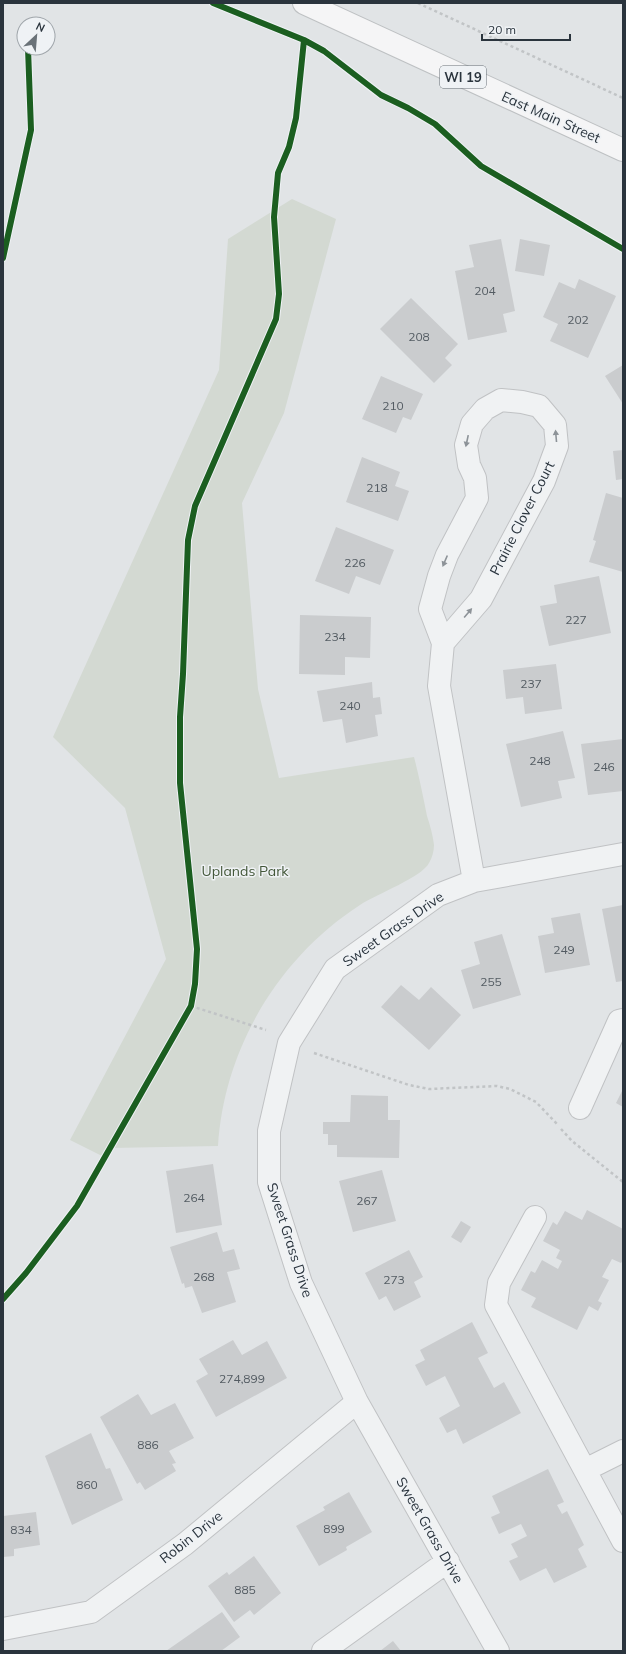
<svg xmlns="http://www.w3.org/2000/svg" width="626" height="1654" font-family="Mulish,sans-serif">
<style>
.green{fill:#d3d9d2}
.building{fill:#caccce}
.lines{fill:none;stroke-linecap:round;stroke-linejoin:round}
.minor-casing{stroke:#c0c2c4;stroke-width:24}
.major-casing{stroke:#bec1c3;stroke-width:24}
.path{stroke:#c1c4c6;stroke-width:2.5;stroke-dasharray:3 3;stroke-linecap:butt}
.minor{stroke:#f0f2f3;stroke-width:22}
.major{stroke:#f5f5f6;stroke-width:22}
.cycleway-casing{stroke:#eff2f5;stroke-width:8}
.cycleway{stroke:#1b5e20;stroke-width:6}
.oneway{fill:#8d9398}
.labels{text-anchor:middle;stroke-width:3;stroke-linejoin:round;paint-order:stroke}
.number-label{font-size:12px;fill:#535b62}
.shield{fill:#eff2f5;stroke:#656d74;stroke-width:1}
.shield-label{font-size:13px;font-weight:bold;fill:#2a343d}
.street-label{font-size:14px;fill:#2a343d;stroke:#eff2f5}
.park-label{font-size:14px;fill:#435739;stroke:#eff2f5}
</style>
<rect width="100%" height="100%" fill="#e1e4e6"/>
<path class="green" d="M 292,199 L 336,219 L 284,413 L 242,503 L 258,689 L 279,778 L 414,757 C 419,776 423,796 427,816 C 430,825 433,836 434,845 C 434,851 432,858 429,863 C 422,877 377,894 360,905 C 278,958 224,1049 218,1146 L 111,1148 L 106,1158 L 70,1140 L 166,959 L 125,808 L 53,737 L 219,370 L 228,239 Z"/>
<path class="building" d="M 501,239 L 515,311 L 503,314 L 507,332 L 468,340 L 455,271 L 474,267 L 469,245 Z
M 520,239 L 550,245 L 544,276 L 515,271 Z
M 579,279 L 616,296 L 588,358 L 550,341 L 558,324 L 543,317 L 559,282 L 575,289 Z
M 411,298 L 458,344 L 445,358 L 452,365 L 434,383 L 380,329 Z
M 623,365 L 623,404 L 605,376 Z
M 381,376 L 423,394 L 411,420 L 403,417 L 396,433 L 362,419 Z
M 623,450 L 623,479 L 616,480 L 613,451 Z
M 362,457 L 400,472 L 395,486 L 409,491 L 398,521 L 346,502 Z
M 606,493 L 623,498 L 623,572 L 589,562 L 596,541 L 593,540 Z
M 336,527 L 394,550 L 380,585 L 356,576 L 349,594 L 315,581 Z
M 599,576 L 611,633 L 549,646 L 540,606 L 557,603 L 554,585 Z
M 300,615 L 371,617 L 370,658 L 345,657 L 345,675 L 299,674 Z
M 556,664 L 562,709 L 525,714 L 523,697 L 506,699 L 503,670 Z
M 372,682 L 373,698 L 380,697 L 382,714 L 375,715 L 378,736 L 346,743 L 342,719 L 323,722 L 317,691 Z
M 563,731 L 575,778 L 558,781 L 562,798 L 521,807 L 506,744 Z
M 623,739 L 623,791 L 588,795 L 581,744 Z
M 623,905 L 623,981 L 616,982 L 602,909 Z
M 580,913 L 590,965 L 545,973 L 538,936 L 554,933 L 551,918 Z
M 502,934 L 521,995 L 473,1009 L 461,970 L 480,964 L 474,942 Z
M 401,985 L 419,1000 L 431,987 L 461,1015 L 429,1050 L 381,1007 Z
M 623,1089 L 623,1107 L 616,1103 Z
M 351,1095 L 388,1096 L 388,1120 L 400,1120 L 399,1158 L 337,1157 L 337,1145 L 328,1145 L 328,1134 L 323,1134 L 323,1122 L 350,1122 Z
M 213,1164 L 222,1225 L 176,1233 L 166,1171 Z
M 382,1170 L 396,1221 L 353,1232 L 339,1181 Z
M 587,1210 L 623,1229 L 623,1260 L 621,1263 L 612,1259 L 602,1277 L 609,1280 L 598,1301 L 602,1303 L 598,1311 L 589,1306 L 577,1330 L 531,1307 L 536,1298 L 521,1290 L 531,1271 L 535,1273 L 542,1260 L 558,1269 L 562,1261 L 556,1258 L 560,1250 L 543,1241 L 553,1222 L 557,1225 L 565,1211 L 582,1220 Z
M 461,1221 L 471,1227 L 461,1243 L 451,1237 Z
M 217,1232 L 223,1252 L 234,1249 L 240,1269 L 227,1272 L 236,1302 L 202,1313 L 192,1286 L 185,1288 L 184,1283 L 182,1284 L 170,1247 Z
M 409,1250 L 423,1277 L 414,1282 L 421,1297 L 394,1311 L 386,1296 L 379,1300 L 365,1273 Z
M 472,1322 L 488,1353 L 478,1358 L 494,1388 L 504,1382 L 521,1413 L 463,1444 L 456,1429 L 447,1433 L 439,1418 L 460,1406 L 445,1376 L 426,1386 L 415,1365 L 425,1360 L 420,1350 Z
M 233,1340 L 242,1355 L 267,1341 L 287,1378 L 216,1417 L 196,1381 L 208,1374 L 199,1359 Z
M 138,1394 L 151,1415 L 175,1403 L 194,1438 L 169,1451 L 176,1463 L 172,1464 L 176,1471 L 145,1490 L 140,1482 L 137,1484 L 100,1417 Z
M 91,1433 L 106,1469 L 110,1468 L 123,1500 L 72,1525 L 45,1456 Z
M 548,1469 L 564,1502 L 557,1505 L 562,1514 L 567,1511 L 584,1545 L 578,1549 L 587,1567 L 554,1583 L 546,1568 L 520,1581 L 509,1561 L 518,1557 L 511,1544 L 527,1536 L 521,1524 L 499,1534 L 491,1517 L 500,1513 L 492,1496 Z
M 349,1492 L 372,1532 L 346,1547 L 347,1550 L 319,1566 L 296,1526 L 325,1510 L 323,1507 Z
M 36,1512 L 40,1545 L 14,1549 L 14,1556 L 3,1557 L 3,1516 Z
M 254,1556 L 281,1593 L 254,1615 L 250,1610 L 234,1622 L 208,1586 L 227,1572 L 229,1575 Z
M 222,1612 L 240,1637 L 221,1651 L 166,1651 Z
M 393,1641 L 401,1651 L 380,1651 Z"/>
<g class="lines">
<defs>
<path id="minor" d="M 443,643 L 481,599 L 544,481 L 557,446 L 555,425 L 539,406 L 522,402 L 501,400 L 485,409 L 472,424 L 466,445 L 469,465 L 475,478 L 477,498 L 447,555 L 439,576 L 430,609 L 443,643 L 439,686 L 474,881
M 580,1108 L 619,1021 L 623,1020
M 535,1217 L 499,1283 L 496,1305 L 623,1541
M 585,1470 L 623,1451
M 3,1629 L 91,1612 L 185,1544 L 357,1402
M 323,1651 L 448,1561
M 498,1651 L 357,1402 L 301,1283 L 269,1182 L 269,1131 L 289,1043 L 335,969 L 438,895 L 474,881 L 623,854"/>
<path id="major" d="M 304,3 L 623,150"/>
</defs>
<use href="#minor" class="minor-casing"/>
<use href="#major" class="major-casing"/>
<path class="path" d="M 418,3 L 623,98
M 191,1006 L 266,1030
M 314,1053 L 409,1085 L 429,1089 L 497,1086 L 510,1089 L 536,1102 L 558,1125
M 561,1129 L 572,1141 L 623,1182"/>
<use href="#minor" class="minor"/>
<use href="#major" class="major"/>
<defs>
<path id="cycleway" d="M 213,3 L 304,40 L 324,51 L 381,95 L 408,108 L 435,124 L 481,166 L 623,249
M 3,258 L 31,130 L 28,48
M 3,1299 L 26,1273 L 77,1206 L 191,1006 L 195,984 L 197,949 L 180,783 L 180,717 L 183,674 L 188,540 L 195,506 L 276,319 L 279,294 L 274,217 L 278,173 L 289,147 L 296,118 L 304,40"/>
</defs>
<use href="#cycleway" class="cycleway-casing"/>
<use href="#cycleway" class="cycleway"/>
</g>
<defs><path id="oneway-solid" d="M-6-.8H1V-3.2L6.5 0L1 3.2V.8H-6Z"/></defs>
<g class="oneway">
<use href="#oneway-solid" transform="translate(556 436) rotate(-95)"/>
<use href="#oneway-solid" transform="translate(467 441) rotate(102)"/>
<use href="#oneway-solid" transform="translate(445 561) rotate(113)"/>
<use href="#oneway-solid" transform="translate(468 613) rotate(-50)"/>
</g>
<g class="labels">
<g class="number-label">
<text x="485" y="295">204</text>
<text x="578" y="324">202</text>
<text x="419" y="341">208</text>
<text x="393" y="410">210</text>
<text x="377" y="492">218</text>
<text x="355" y="567">226</text>
<text x="576" y="624">227</text>
<text x="335" y="641">234</text>
<text x="531" y="688">237</text>
<text x="350" y="710">240</text>
<text x="540" y="765">248</text>
<text x="604" y="771">246</text>
<text x="564" y="954">249</text>
<text x="491" y="986">255</text>
<text x="194" y="1202">264</text>
<text x="367" y="1205">267</text>
<text x="204" y="1281">268</text>
<text x="394" y="1284">273</text>
<text x="242" y="1383">274,899</text>
<text x="148" y="1449">886</text>
<text x="87" y="1489">860</text>
<text x="334" y="1533">899</text>
<text x="21" y="1534">834</text>
<text x="245" y="1594">885</text>
</g>
<rect class="shield" x="440" y="66" width="46" height="22" rx="3"/>
<g class="shield-label">
<text x="463" y="82">WI 19</text>
</g>
<g class="street-label">
<text transform="translate(551 117) rotate(24)" y="5">East Main Street</text>
<text transform="translate(522 518) rotate(-63)" y="5">Prairie Clover Court</text>
<text transform="translate(393 929) rotate(-35)" y="5">Sweet Grass Drive</text>
<text transform="translate(290 1240) rotate(72)" y="5">Sweet Grass Drive</text>
<text transform="translate(430 1530) rotate(60)" y="5">Sweet Grass Drive</text>
<text transform="translate(191 1537) rotate(-38)" y="5">Robin Drive</text>
</g>
<g class="park-label">
<text x="245" y="876">Uplands Park</text>
</g>
</g>
<rect width="626" height="1654" fill="none" stroke="#2a343d" stroke-width="8"/>
<g transform="translate(36 36) rotate(26)"><circle r="19" fill="#eff2f5" stroke="#a0a6ab"/>
<path d="M0-3L7 15L0 10L-7 15Z" fill="#6a7278"/>
<text y="-6" font-size="11" font-weight="bold" text-anchor="middle" fill="#2a343d">N</text>
</g>
<path d="M482 34v6h88v-6" fill="none" stroke="#2a343d" stroke-width="2"/>
<text x="488" y="34" font-size="12" fill="#2a343d" stroke="#eff2f5" stroke-width="3" paint-order="stroke">20 m</text>
</svg>
